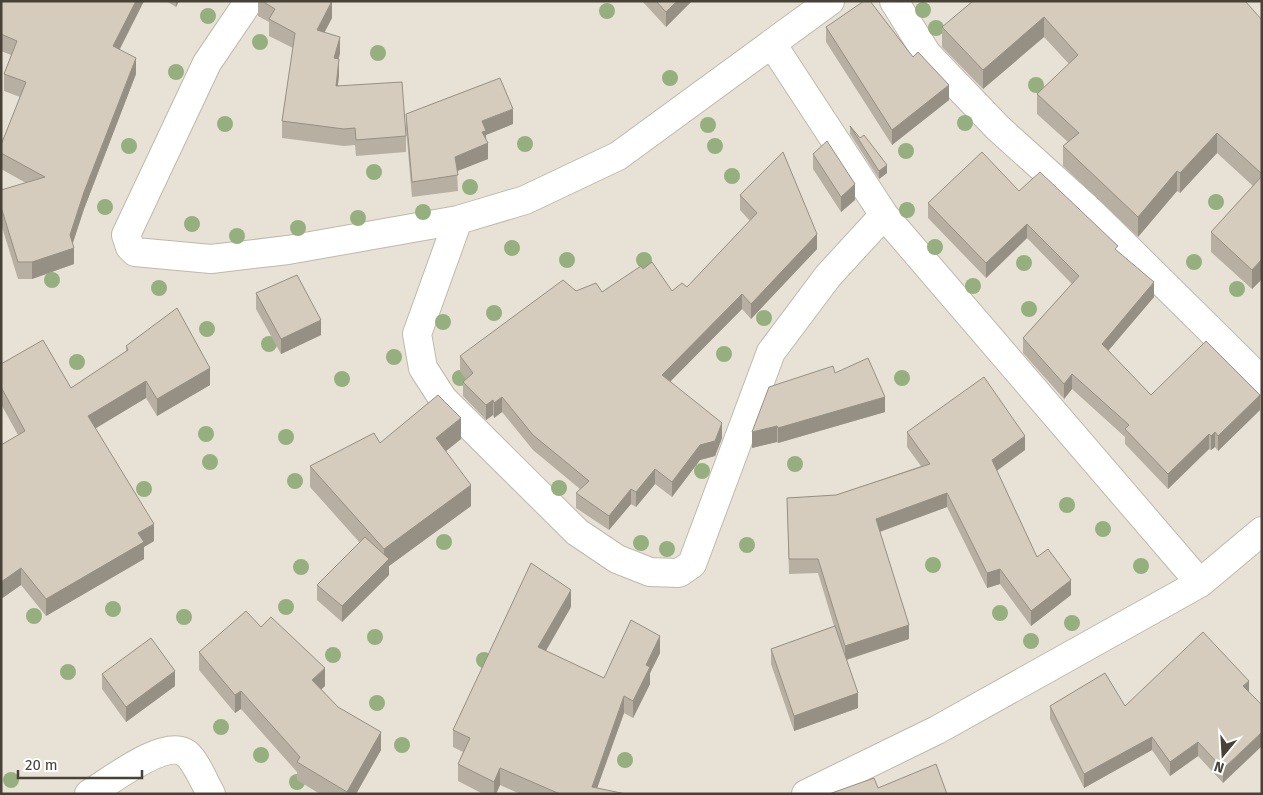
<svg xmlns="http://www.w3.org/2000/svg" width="1263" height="795" font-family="'Fira Sans',sans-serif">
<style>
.residential{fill:#e8e2d6}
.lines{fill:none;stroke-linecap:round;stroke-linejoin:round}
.minor-casing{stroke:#c0b8aa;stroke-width:30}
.minor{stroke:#fff;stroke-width:28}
.tree{fill:#95af7f}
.wall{fill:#b8afa3}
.shaded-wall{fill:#968f84}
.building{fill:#d6ccbd;stroke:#968f84}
</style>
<rect width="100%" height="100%" fill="#f4f0e8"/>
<path class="residential" d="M 1,1 L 1262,1 L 1262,794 L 1,794 Z"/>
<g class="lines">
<defs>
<path id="minor" d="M 249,1 L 207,63 L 126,235 L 130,247 L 135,252 L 211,259 L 288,250 L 458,220 L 525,200 L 618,156 L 830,1
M 894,1 L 927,54 L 998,128 L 1091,212 L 1262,381
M 772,44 L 884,215 L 1200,583
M 458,220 L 417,334 L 423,368 L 443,399 L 577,532 L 617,559 L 650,572 L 679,573 L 692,564 L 771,352 L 828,276 L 884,215
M 89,794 C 109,782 166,737 187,754 C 197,763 204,782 211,794
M 806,794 L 937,730 L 1200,583 L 1262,531"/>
</defs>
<use href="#minor" class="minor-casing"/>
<use href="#minor" class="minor"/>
</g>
<g class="tree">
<circle cx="923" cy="10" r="8"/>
<circle cx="607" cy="11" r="8"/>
<circle cx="208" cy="16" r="8"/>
<circle cx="936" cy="28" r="8"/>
<circle cx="260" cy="42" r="8"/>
<circle cx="378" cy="53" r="8"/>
<circle cx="176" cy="72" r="8"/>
<circle cx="670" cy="78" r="8"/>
<circle cx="1036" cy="85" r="8"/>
<circle cx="965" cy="123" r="8"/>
<circle cx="225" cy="124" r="8"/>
<circle cx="708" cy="125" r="8"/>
<circle cx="525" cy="144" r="8"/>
<circle cx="129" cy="146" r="8"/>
<circle cx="715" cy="146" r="8"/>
<circle cx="906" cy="151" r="8"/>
<circle cx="374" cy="172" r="8"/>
<circle cx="732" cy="176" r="8"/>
<circle cx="470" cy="187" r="8"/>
<circle cx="1216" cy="202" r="8"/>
<circle cx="105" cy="207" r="8"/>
<circle cx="907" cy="210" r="8"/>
<circle cx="423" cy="212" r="8"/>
<circle cx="358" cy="218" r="8"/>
<circle cx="192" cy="224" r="8"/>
<circle cx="298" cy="228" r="8"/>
<circle cx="237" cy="236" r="8"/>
<circle cx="935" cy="247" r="8"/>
<circle cx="512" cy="248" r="8"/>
<circle cx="567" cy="260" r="8"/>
<circle cx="644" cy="260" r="8"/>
<circle cx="1194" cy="262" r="8"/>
<circle cx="1024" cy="263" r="8"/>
<circle cx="52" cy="280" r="8"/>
<circle cx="973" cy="286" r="8"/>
<circle cx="159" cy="288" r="8"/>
<circle cx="1237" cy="289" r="8"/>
<circle cx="1029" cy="309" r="8"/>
<circle cx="494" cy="313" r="8"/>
<circle cx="764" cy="318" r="8"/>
<circle cx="443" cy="322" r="8"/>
<circle cx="207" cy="329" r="8"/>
<circle cx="269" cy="344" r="8"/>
<circle cx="724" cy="354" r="8"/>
<circle cx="394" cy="357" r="8"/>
<circle cx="77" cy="362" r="8"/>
<circle cx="460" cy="378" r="8"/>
<circle cx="902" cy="378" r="8"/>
<circle cx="342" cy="379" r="8"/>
<circle cx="206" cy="434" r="8"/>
<circle cx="286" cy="437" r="8"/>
<circle cx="210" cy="462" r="8"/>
<circle cx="795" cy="464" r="8"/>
<circle cx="702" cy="471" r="8"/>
<circle cx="295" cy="481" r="8"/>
<circle cx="559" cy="488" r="8"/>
<circle cx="144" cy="489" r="8"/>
<circle cx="1067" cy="505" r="8"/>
<circle cx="1103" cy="529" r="8"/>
<circle cx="444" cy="542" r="8"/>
<circle cx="641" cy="543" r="8"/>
<circle cx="747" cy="545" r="8"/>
<circle cx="667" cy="549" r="8"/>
<circle cx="933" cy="565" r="8"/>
<circle cx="1141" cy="566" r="8"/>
<circle cx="301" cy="567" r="8"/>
<circle cx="286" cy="607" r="8"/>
<circle cx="113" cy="609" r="8"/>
<circle cx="1000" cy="613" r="8"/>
<circle cx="34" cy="616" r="8"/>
<circle cx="184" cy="617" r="8"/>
<circle cx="1072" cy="623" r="8"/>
<circle cx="375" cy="637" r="8"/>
<circle cx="1031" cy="641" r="8"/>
<circle cx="333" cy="655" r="8"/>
<circle cx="484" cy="660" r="8"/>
<circle cx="68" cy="672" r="8"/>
<circle cx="377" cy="703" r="8"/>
<circle cx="221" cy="727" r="8"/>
<circle cx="402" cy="745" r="8"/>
<circle cx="261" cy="755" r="8"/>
<circle cx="625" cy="760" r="8"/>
<circle cx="11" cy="780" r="8"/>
<circle cx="297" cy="782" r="8"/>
</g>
<path class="wall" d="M 1,1 L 144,1 L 120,49 L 136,74 L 84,209 L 72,244 L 74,264 L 32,279 L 18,279 L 1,224 L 1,190 L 26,183 L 1,169 L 1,145 L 20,97 L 4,91 L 4,74 L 11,55 L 1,51 Z
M 166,1 L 179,1 L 176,7 Z
M 258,1 L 332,1 L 332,18 L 324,32 L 340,53 L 339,58 L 339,75 L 338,85 L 406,136 L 406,152 L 356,156 L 355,145 L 344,146 L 282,138 L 282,121 L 293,48 L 269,36 L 269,22 L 258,16 Z
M 642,1 L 692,1 L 666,27 Z
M 973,1 L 1262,20 L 1262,279 L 1252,289 L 1211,252 L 1211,232 L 1253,186 L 1217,153 L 1180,193 L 1177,191 L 1138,237 L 1063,166 L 1063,146 L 1068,142 L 1037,114 L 1037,94 L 1069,64 L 1044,37 L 983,89 L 942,47 L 942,27 Z
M 826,27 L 949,100 L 892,145 L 826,42 Z
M 406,114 L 513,124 L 486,135 L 488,159 L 457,171 L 458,191 L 412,197 L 406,129 Z
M 850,126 L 860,138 L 887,173 L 879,179 L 850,134 Z
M 813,154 L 855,200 L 841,212 L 813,169 Z
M 1019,191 L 1118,252 L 1154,297 L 1108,351 L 1151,395 L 1260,410 L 1218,451 L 1215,447 L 1211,450 L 1209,449 L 1168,489 L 1125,444 L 1125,437 L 1072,389 L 1064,399 L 1023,353 L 1023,338 L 1072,284 L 1027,238 L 986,278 L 928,218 L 928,203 Z
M 740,195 L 817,249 L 751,319 L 742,309 L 670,381 L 722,438 L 715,456 L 700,460 L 672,497 L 655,484 L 636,507 L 631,504 L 609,530 L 576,508 L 576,493 L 580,489 L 533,450 L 502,412 L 494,418 L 493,415 L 486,420 L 463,396 L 463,382 L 466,379 L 460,371 L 460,356 L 576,291 L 602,292 L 643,269 L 672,291 L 687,287 L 750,221 L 740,210 Z
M 256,293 L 321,335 L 281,354 L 256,309 Z
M 126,346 L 210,385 L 157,416 L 146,398 L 95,428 L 154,541 L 144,547 L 144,559 L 46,616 L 21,585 L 1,599 L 1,445 L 18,435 L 1,404 L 1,364 L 71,388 L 126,352 Z
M 835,373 L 885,412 L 778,443 L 777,442 L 752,448 Z
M 907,432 L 1025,450 L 997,471 L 1037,557 L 1071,595 L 1031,626 L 1000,584 L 987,588 L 947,507 L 880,532 L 909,639 L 847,660 L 858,708 L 794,731 L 771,664 L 771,649 L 834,626 L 818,573 L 789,574 L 787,498 L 836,495 L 921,466 L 907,447 Z
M 461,439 L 446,451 L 471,506 L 389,566 L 389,575 L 342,622 L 317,600 L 317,585 L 360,543 L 310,487 L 310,466 L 380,443 Z
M 571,607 L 546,651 L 604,678 L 660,653 L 650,673 L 650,684 L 633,718 L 624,713 L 597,788 L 626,794 L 520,794 L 500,785 L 496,794 L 483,794 L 458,781 L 458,764 L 463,752 L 453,747 L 453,730 Z
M 261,627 L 325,686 L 321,689 L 338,707 L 381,750 L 356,794 L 320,794 L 297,780 L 297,772 L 241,709 L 235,713 L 199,670 L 199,652 Z
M 102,674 L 175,686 L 126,722 L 102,689 Z
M 1249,681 L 1223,783 L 1198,756 L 1170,776 L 1152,750 L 1084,788 L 1050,719 L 1050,706 L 1125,706 Z"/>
<path class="shaded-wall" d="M 136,1 L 144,1 L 113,62 L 113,46 Z
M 176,1 L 179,1 L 176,7 Z
M 332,1 L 332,18 L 317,47 L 317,30 Z
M 677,1 L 692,1 L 666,27 L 666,12 Z
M 1044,17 L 1044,37 L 983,89 L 983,70 Z
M 340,37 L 340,53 L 334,75 L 334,58 Z
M 136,58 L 136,74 L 84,209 L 71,249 L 74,248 L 74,264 L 32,279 L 32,262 L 70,235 L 84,192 Z
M 339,59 L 339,75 L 336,102 L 336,86 Z
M 949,85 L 949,100 L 892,145 L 892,130 Z
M 513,109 L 513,124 L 486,135 L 486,144 L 488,143 L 488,159 L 455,172 L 455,157 L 482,121 Z
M 1217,133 L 1217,153 L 1180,193 L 1180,173 Z
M 887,165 L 887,173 L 879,179 L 879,171 Z
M 1177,171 L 1177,191 L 1138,237 L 1138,217 Z
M 855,184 L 855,200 L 841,212 L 841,197 Z
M 1027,224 L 1027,238 L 986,278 L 986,263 Z
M 817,234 L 817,249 L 751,319 L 751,304 Z
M 1262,259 L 1262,279 L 1252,289 L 1252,270 Z
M 1154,282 L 1154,297 L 1102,358 L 1102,344 Z
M 742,294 L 742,309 L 662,390 L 662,375 Z
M 321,320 L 321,335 L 281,354 L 281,339 Z
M 210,368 L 210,385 L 157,416 L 157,399 Z
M 1072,374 L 1072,389 L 1064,399 L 1064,384 Z
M 146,381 L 146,398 L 88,433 L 88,416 Z
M 1260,395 L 1260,410 L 1218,451 L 1218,436 Z
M 502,397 L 502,412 L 494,418 L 494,403 Z
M 885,397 L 885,412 L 778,443 L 778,428 Z
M 493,400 L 493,415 L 486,420 L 486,405 Z
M 461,418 L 461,439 L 436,459 L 436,438 Z
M 722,423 L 722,438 L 715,456 L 700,460 L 672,497 L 672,482 L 700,445 Z
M 777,426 L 777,442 L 752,448 L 752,432 Z
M 1215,432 L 1215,447 L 1211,450 L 1211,436 Z
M 1209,434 L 1209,449 L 1168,489 L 1168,474 Z
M 1025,436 L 1025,450 L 992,474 L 992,460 Z
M 655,469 L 655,484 L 636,507 L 636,492 Z
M 471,485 L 471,506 L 389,566 L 389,575 L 342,622 L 342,606 L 384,564 L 384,549 Z
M 631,489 L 631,504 L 609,530 L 609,516 Z
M 947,493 L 947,507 L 876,533 L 876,519 Z
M 154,524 L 154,541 L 144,547 L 144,559 L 46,616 L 46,599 L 138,533 Z
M 21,568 L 21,585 L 1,599 L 1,582 Z
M 1000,569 L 1000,584 L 987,588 L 987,573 Z
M 1071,580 L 1071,595 L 1031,626 L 1031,611 Z
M 571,590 L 571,607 L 538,664 L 538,647 Z
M 909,625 L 909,639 L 845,660 L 845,646 Z
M 660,636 L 660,653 L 650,673 L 650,684 L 633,718 L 633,701 L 646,665 Z
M 325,668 L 325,686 L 312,698 L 312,680 Z
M 175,671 L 175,686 L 126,722 L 126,707 Z
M 1249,681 L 1249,694 L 1243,686 Z
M 241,691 L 241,709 L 235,713 L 235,695 Z
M 858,693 L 858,708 L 794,731 L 794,716 Z
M 624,696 L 624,713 L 595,794 L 592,787 Z
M 381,732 L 381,750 L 356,794 L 347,794 L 347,792 Z
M 1262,732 L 1262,746 L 1223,783 L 1223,769 Z
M 1152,737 L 1152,750 L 1084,788 L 1084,774 Z
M 1198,742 L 1198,756 L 1170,776 L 1170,762 Z
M 500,768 L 500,785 L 496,794 L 494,794 L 494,782 Z"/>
<path class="building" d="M 1,1 L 136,1 L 113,46 L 136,58 L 84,192 L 70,235 L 74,248 L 32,262 L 18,262 L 1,207 L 1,190 L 45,177 L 1,153 L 1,145 L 26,82 L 4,74 L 17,41 L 1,34 Z
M 262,1 L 332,1 L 317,30 L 340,37 L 334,58 L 339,59 L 336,86 L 402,82 L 406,136 L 356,140 L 355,128 L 344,129 L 282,121 L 295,33 L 269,19 L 275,9 Z
M 656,1 L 677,1 L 666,12 Z
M 864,1 L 870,1 L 913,57 L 918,52 L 949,85 L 892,130 L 826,27 Z
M 973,1 L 1245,1 L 1262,20 L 1262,174 L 1217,133 L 1180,173 L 1177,171 L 1138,217 L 1063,146 L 1079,133 L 1037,94 L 1078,55 L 1044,17 L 983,70 L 942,27 Z
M 500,78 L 513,109 L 482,121 L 486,131 L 482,132 L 488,143 L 455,157 L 458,175 L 412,182 L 406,114 Z
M 850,126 L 860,138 L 864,135 L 887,165 L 879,171 Z
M 827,141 L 855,184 L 841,197 L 813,154 Z
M 783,152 L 817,234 L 751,304 L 742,294 L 662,375 L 722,423 L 715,441 L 700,445 L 672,482 L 655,469 L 636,492 L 631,489 L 609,516 L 576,493 L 589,481 L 533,435 L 502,397 L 494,403 L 493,400 L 486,405 L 463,382 L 473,373 L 460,356 L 563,280 L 576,291 L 596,283 L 602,292 L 641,266 L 643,269 L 652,262 L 672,291 L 682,283 L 687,287 L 757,213 L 740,195 Z
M 982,152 L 1019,191 L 1040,172 L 1118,246 L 1115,249 L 1154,282 L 1102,344 L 1151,395 L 1206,341 L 1260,395 L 1218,436 L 1215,432 L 1211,436 L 1209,434 L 1168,474 L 1125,429 L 1129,425 L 1072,374 L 1064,384 L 1023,338 L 1079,276 L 1027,224 L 986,263 L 928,203 Z
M 1262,176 L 1262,259 L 1252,270 L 1211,232 Z
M 297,275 L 321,320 L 281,339 L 256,293 Z
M 177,308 L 210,368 L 157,399 L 146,381 L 88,416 L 154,524 L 138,533 L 144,542 L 46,599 L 21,568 L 1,582 L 1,445 L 25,431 L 1,387 L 1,364 L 43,340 L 71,388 L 128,350 L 126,346 Z
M 868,358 L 885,397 L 778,428 L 777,426 L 752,432 L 769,387 L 833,366 L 835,373 Z
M 984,377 L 1025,436 L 992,460 L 1037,557 L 1048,549 L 1071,580 L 1031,611 L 1000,569 L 987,573 L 947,493 L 876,519 L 909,625 L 845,646 L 818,559 L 789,559 L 787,498 L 836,495 L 930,464 L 907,432 Z
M 438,395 L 461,418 L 436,438 L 471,485 L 384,549 L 310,466 L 374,433 L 380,443 Z
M 365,537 L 389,559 L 342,606 L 317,585 Z
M 531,563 L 571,590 L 538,647 L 604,678 L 631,620 L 660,636 L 646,665 L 650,667 L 633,701 L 624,696 L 592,787 L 626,794 L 560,794 L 500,768 L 494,782 L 458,764 L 470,738 L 453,730 Z
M 246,611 L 261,627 L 271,617 L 325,668 L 312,680 L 338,707 L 381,732 L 347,792 L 297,762 L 300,757 L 241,691 L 235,695 L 199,652 Z
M 835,626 L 858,693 L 794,716 L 771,649 Z
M 1203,632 L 1249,681 L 1243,686 L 1262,705 L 1262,732 L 1223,769 L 1198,742 L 1170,762 L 1152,737 L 1084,774 L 1050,706 L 1105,673 L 1125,706 Z
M 151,638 L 175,671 L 126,707 L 102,674 Z
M 936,764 L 947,794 L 829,794 L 874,778 L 878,788 Z"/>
<rect width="1263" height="795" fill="none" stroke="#474136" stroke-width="5"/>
<g transform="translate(1223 755) rotate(198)" stroke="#ffffff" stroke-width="4" paint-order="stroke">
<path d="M0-4L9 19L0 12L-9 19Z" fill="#474136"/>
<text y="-8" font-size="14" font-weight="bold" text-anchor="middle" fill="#474136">N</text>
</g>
<path d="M18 770v8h124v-8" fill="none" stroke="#474136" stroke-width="2.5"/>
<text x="25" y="770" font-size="15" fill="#474136" stroke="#ffffff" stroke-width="4" paint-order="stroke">20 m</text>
</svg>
